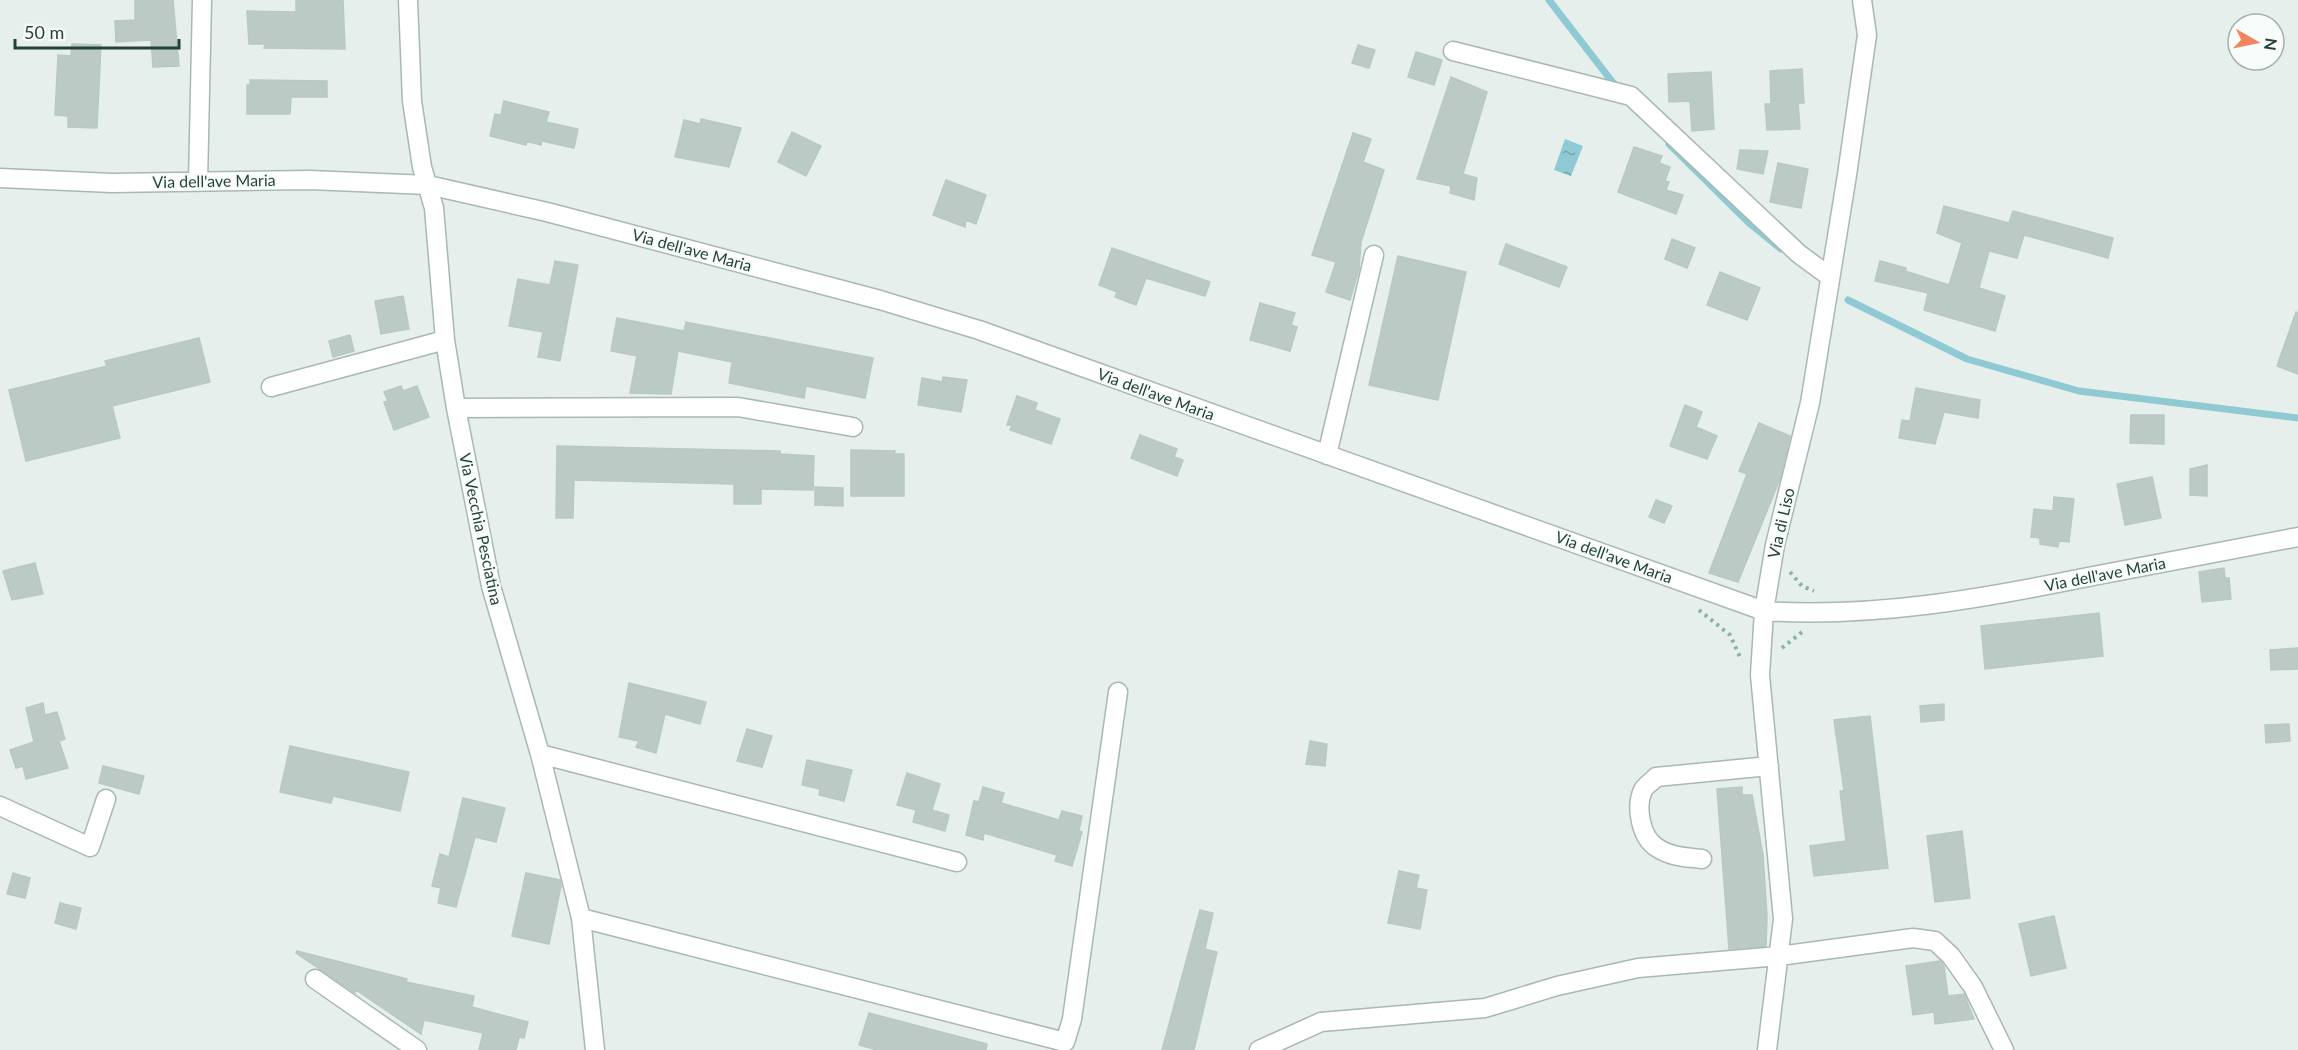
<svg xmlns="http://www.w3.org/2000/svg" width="2298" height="1050" font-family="Lato,sans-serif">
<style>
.water{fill:url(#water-ripples)}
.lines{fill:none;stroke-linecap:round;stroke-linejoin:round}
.stream{stroke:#8ec9d4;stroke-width:7}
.building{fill:#bbcac4;stroke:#b8c9c2;stroke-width:1.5}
.minor-casing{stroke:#a8b8b2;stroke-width:21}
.path{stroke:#86b3a5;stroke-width:4;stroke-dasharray:3 4.5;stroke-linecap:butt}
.minor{stroke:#fff;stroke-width:18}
.labels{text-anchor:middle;stroke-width:5;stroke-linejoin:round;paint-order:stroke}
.street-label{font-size:16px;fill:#24423a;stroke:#f7fbf9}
</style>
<defs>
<pattern id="water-ripples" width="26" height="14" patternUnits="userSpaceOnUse" patternTransform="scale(1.5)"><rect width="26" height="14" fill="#8ec9d4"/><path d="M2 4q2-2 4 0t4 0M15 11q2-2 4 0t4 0" fill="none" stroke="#74a5ad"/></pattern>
</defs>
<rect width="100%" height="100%" fill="#e6efeb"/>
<path class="water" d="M 1565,139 L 1583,146 L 1571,176 L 1554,170 Z"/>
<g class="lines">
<path class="stream" d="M 1549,0 L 1614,84
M 1669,144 L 1748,222 L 1781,249
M 1848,300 L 1967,359 L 2079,391 L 2298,418"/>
</g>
<path class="building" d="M 135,0 L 173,0 L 179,66 L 153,67 L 151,40 L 116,42 L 115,21 L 135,20 Z
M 296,0 L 343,0 L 345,49 L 264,48 L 265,44 L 249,44 L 247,11 L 296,12 Z
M 72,44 L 101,45 L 97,128 L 68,127 L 68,116 L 55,115 L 58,55 L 71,56 Z
M 1358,45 L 1375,50 L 1369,68 L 1352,63 Z
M 1416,52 L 1442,60 L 1434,85 L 1408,77 Z
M 1802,69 L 1804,103 L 1798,103 L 1800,129 L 1767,130 L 1765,104 L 1771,104 L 1770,71 Z
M 1711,72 L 1714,129 L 1692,131 L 1690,101 L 1669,102 L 1668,74 Z
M 1451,77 L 1487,92 L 1463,174 L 1477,178 L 1474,200 L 1450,193 L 1451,186 L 1417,179 Z
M 250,80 L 327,81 L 327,97 L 291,97 L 290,114 L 247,114 L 247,85 L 250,85 Z
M 504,101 L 549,112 L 546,122 L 578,129 L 574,148 L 542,141 L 541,145 L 526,141 L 526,145 L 490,136 L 495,114 L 501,115 Z
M 701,119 L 741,128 L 729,167 L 675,157 L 684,120 L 700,124 Z
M 792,132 L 821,146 L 806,176 L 778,162 Z
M 1353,133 L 1371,139 L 1363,162 L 1384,170 L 1361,242 L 1359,269 L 1350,300 L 1326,292 L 1336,262 L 1312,255 Z
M 1634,147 L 1662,156 L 1659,163 L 1670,167 L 1665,181 L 1669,182 L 1666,190 L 1683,195 L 1676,214 L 1618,192 Z
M 1740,150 L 1768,151 L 1763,174 L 1737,169 Z
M 1778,163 L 1808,169 L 1801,208 L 1770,202 Z
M 946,180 L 986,195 L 976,224 L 966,220 L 965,227 L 933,215 Z
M 1944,206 L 2009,223 L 2013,211 L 2113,238 L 2108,258 L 2024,235 L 2017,258 L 1989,251 L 1979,288 L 2005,296 L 1995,331 L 1924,310 L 1928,293 L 1875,281 L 1880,261 L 1906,268 L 1905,271 L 1949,285 L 1962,243 L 1937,233 Z
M 1672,239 L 1695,248 L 1687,268 L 1665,259 Z
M 1506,244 L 1567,267 L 1559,287 L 1499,264 Z
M 1112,248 L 1210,282 L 1205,296 L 1146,278 L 1136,305 L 1115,297 L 1117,292 L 1099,285 Z
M 1398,256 L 1466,272 L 1438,400 L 1369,385 Z
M 555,261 L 578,265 L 560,361 L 538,357 L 543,332 L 509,326 L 518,279 L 550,285 Z
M 1720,272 L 1760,288 L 1747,320 L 1707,305 Z
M 403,296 L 409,329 L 381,334 L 375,301 Z
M 1260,303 L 1295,313 L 1291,325 L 1297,327 L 1290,351 L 1250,340 Z
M 2296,312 L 2298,313 L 2298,374 L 2277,366 Z
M 617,318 L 684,331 L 686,322 L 873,358 L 865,398 L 806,386 L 804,398 L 729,383 L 732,362 L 678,351 L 671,394 L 630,393 L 637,356 L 611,351 Z
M 350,335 L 354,351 L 333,357 L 329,341 Z
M 199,338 L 210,382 L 112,406 L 120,438 L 26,461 L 9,390 L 107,366 L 105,361 Z
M 943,377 L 967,380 L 961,412 L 918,405 L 922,378 L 942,382 Z
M 401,386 L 403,391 L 417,386 L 429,417 L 394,430 L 384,402 L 388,401 L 384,392 Z
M 1916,388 L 1980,400 L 1978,418 L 1944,412 L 1935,444 L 1899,438 L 1902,420 L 1910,421 Z
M 1017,396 L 1037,403 L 1035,410 L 1060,419 L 1051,444 L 1010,430 L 1012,425 L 1007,425 Z
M 1685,405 L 1702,412 L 1696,427 L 1717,436 L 1707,459 L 1670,446 Z
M 2131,415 L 2164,415 L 2164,444 L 2130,443 Z
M 1759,423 L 1790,436 L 1780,479 L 1738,582 L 1709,573 L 1747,474 L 1739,471 Z
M 1140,435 L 1177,449 L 1174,457 L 1183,460 L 1177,476 L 1131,458 Z
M 557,446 L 780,451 L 780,454 L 814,456 L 813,490 L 761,489 L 761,504 L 734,504 L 734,484 L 574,480 L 573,518 L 556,518 Z
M 851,450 L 895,451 L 894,454 L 904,454 L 904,496 L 851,496 Z
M 2207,465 L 2207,496 L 2190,495 L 2190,469 Z
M 2152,477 L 2161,518 L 2125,525 L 2117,484 Z
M 815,487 L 843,488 L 843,506 L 815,505 Z
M 2054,497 L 2074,499 L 2069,542 L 2059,541 L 2058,547 L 2040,544 L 2040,538 L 2031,537 L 2034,509 L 2053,511 Z
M 1656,500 L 1672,506 L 1664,523 L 1649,517 Z
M 35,563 L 43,594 L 12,600 L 3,571 Z
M 2224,568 L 2225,578 L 2229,578 L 2231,599 L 2202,602 L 2199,572 Z
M 2099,613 L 2103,656 L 1985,669 L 1981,626 Z
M 2298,648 L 2298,669 L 2271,670 L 2270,650 Z
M 629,683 L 706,702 L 700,724 L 665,714 L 656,753 L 636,747 L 639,741 L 619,737 Z
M 43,703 L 45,715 L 57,712 L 65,739 L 59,741 L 68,768 L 26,779 L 23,766 L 16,768 L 10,750 L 34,742 L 26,708 Z
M 1944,704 L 1944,720 L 1921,722 L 1920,706 Z
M 1870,716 L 1888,868 L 1814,876 L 1810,846 L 1846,841 L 1840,791 L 1844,791 L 1834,720 Z
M 2289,724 L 2290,741 L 2266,743 L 2265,725 Z
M 747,729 L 772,736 L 762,767 L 737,761 Z
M 1310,741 L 1327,744 L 1325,766 L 1306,764 Z
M 290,746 L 409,772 L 400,811 L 333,796 L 331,803 L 280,792 Z
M 807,760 L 852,770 L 844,801 L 819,795 L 820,789 L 802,785 Z
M 103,766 L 144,776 L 139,794 L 99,783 Z
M 907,773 L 940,784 L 932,810 L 949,815 L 945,831 L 913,822 L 916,810 L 897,805 Z
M 983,787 L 1004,793 L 1001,803 L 1059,820 L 1062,811 L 1082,816 L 1079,831 L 1082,832 L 1072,866 L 1055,861 L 1057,855 L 984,833 L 983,840 L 966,835 L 974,801 L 979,802 Z
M 1742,787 L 1742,795 L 1752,795 L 1763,855 L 1767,916 L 1766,946 L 1729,949 L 1717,789 Z
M 463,798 L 505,808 L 496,842 L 475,837 L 456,907 L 438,903 L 441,888 L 432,886 L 440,854 L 449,857 Z
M 1962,831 L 1970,898 L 1935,902 L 1927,836 Z
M 1399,871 L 1419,875 L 1416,888 L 1427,890 L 1420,929 L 1388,923 Z
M 13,873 L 30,878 L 25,898 L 7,894 Z
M 526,873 L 560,880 L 561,886 L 549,944 L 512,936 Z
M 60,903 L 81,908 L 76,929 L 55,923 Z
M 1200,910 L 1213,913 L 1205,949 L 1217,952 L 1194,1050 L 1162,1050 Z
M 2054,916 L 2066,968 L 2031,976 L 2019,924 Z
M 297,951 L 407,979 L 406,982 L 474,996 L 472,1007 L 528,1022 L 524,1038 L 519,1037 L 516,1050 L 479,1050 L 483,1033 L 424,1020 L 421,1034 L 356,990 L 355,993 L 296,953 Z
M 1940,961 L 1944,966 L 1948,996 L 1964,994 L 1974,1019 L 1935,1024 L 1934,1012 L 1913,1015 L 1906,966 Z
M 869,1013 L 987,1044 L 986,1050 L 877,1050 L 859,1045 Z"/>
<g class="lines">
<defs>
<path id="minor" d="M 408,0 L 412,101 L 422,167 L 434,208 L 445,340 L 456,408 L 491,586 L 540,754 L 581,918 L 595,1050
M 1453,51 L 1631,96 L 1799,254 L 1829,276
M 0,178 L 112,183 L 310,180 L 428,185 L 547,212 L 880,300 L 979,330 L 1764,611 C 1874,618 1980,599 2088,577 C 2158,564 2228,550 2298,537
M 198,182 L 202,0
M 271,387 L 445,340
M 456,408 L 738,407 L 853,427
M 1327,455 L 1374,255
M 540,754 L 957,862
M 0,806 L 90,847 L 106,799
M 1702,859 C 1686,857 1670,857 1656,847 C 1641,837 1635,807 1643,790 C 1645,786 1653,781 1656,777 L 1769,766
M 581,918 L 1065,1042 L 1072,1019 L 1118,692
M 315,979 L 417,1050
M 1259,1050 L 1321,1022 L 1485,1008 L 1557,986 L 1638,968 L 1779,956 L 1913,938 L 1935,941 L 1951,956 L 1973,987 L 2004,1050
M 1767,1050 L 1783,919 L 1760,675 L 1764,611 L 1775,545 L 1810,403 L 1847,175 L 1867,35 L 1862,0"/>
</defs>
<use href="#minor" class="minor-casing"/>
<path class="path" d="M 1790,572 L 1802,586 L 1814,591
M 1699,610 L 1730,635 L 1740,657
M 1782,648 L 1802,632"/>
<use href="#minor" class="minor"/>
</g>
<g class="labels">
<g class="street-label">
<text transform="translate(214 181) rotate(-1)" y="6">Via dell'ave Maria</text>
<text transform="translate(692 250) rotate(15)" y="6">Via dell'ave Maria</text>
<text transform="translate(1156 394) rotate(20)" y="6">Via dell'ave Maria</text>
<text transform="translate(1781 523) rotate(-77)" y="6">Via di Liso</text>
<text transform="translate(481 529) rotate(78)" y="6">Via Vecchia Pesciatina</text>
<text transform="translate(1614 557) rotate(20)" y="6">Via dell'ave Maria</text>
<text transform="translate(2105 574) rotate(-11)" y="6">Via dell'ave Maria</text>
</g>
</g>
<g transform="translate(2256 42) rotate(99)"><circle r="28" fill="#f7fbf9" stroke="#a3b1ad" stroke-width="1.5"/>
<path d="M0-4.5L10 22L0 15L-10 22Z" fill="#f4845f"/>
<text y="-9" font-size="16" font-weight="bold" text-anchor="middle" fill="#24423a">N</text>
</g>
<path d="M15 39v9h164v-9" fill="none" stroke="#24423a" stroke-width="3"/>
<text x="24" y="39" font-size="18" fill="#24423a" stroke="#f7fbf9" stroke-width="4.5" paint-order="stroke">50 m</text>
</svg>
